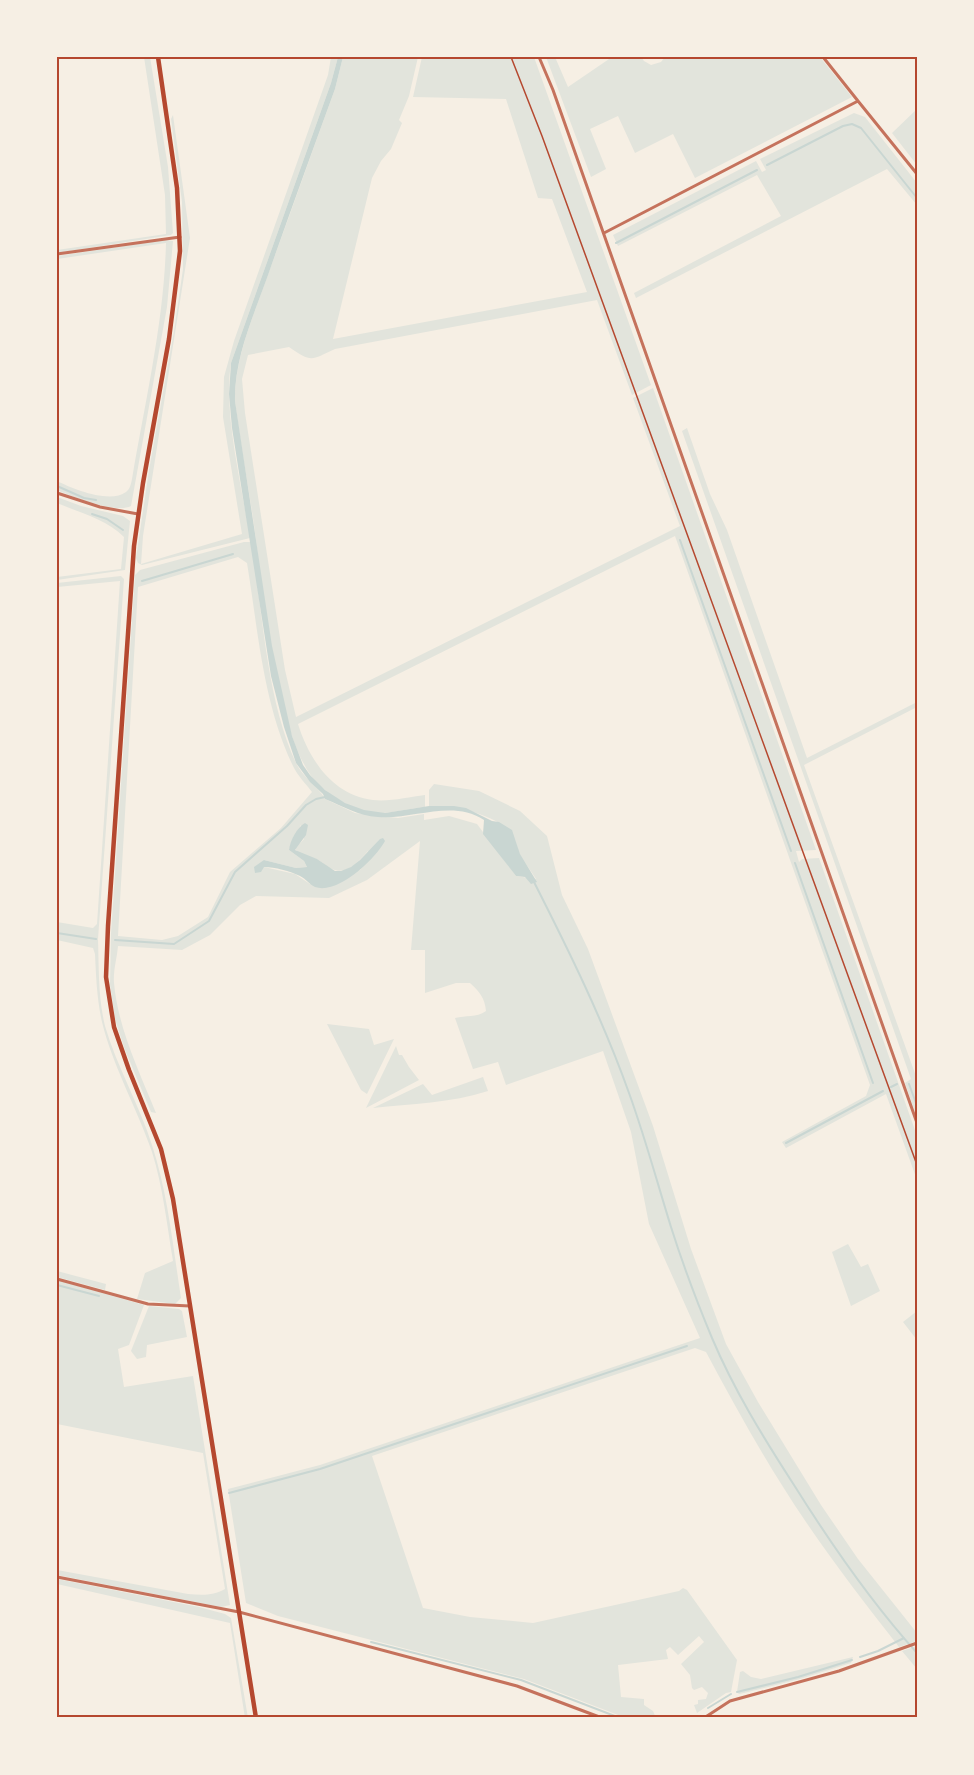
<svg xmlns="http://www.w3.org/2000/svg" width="974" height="1775" font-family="Commissioner,sans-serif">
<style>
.green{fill:#e2e4dc;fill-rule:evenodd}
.water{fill:#c9d6d2}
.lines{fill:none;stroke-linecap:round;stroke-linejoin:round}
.stream{stroke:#c9d6d2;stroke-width:2}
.path{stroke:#b5482f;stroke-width:1.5}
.minor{stroke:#c5725c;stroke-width:3}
.secondary{stroke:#b5482f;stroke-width:4.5}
.neatline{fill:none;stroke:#b5482f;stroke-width:2}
</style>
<rect width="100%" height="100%" fill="#f6efe4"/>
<path class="green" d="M 144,57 L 150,57 L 168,167 L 173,233 L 171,235 L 57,253 L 57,250 L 166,234 L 165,195 Z
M 331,57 L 338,57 L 331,83 L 231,363 C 223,413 242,486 250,538 L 142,565 L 138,563 L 136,558 L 149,470 L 174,331 L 183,269 L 182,202 L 171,119 L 173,115 L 190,238 L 143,536 L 141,564 L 242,534 L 223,417 L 224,377 L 234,341 L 328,75 Z
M 343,57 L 418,57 L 409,96 L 399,120 L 402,123 L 391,149 L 381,161 L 372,178 L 333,339 L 587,292 L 552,199 L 538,198 L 506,99 L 413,97 L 422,57 L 534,57 L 651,385 L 632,395 L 597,300 L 335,349 C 311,360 312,363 289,347 L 248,355 L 242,379 L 245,413 L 285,670 L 296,717 L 680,526 L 633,398 L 653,388 L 816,850 L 796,851 L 799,862 L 802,859 L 819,858 L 917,1136 L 917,1180 L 886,1094 L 786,1148 L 782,1142 L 866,1096 L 870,1085 L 675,536 L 298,724 C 309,759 332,795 373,800 C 389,802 409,797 425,795 L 425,807 C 411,808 397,812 384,813 C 360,814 336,800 319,785 C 276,745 262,578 253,518 C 247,479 240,440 235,401 C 234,357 256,310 270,269 C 292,209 313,149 335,89 Z
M 546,57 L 555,57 L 568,87 L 612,57 L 641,57 L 644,61 L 651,65 L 661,62 L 665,57 L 820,57 L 852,97 L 695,178 L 673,134 L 635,153 L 618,116 L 590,129 L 606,169 L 591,177 Z
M 917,109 L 917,165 L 892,133 Z
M 854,113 L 865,117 L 917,183 L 917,205 L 887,169 L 636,298 L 634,293 L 781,216 L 757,175 L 618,246 L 613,235 L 756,161 L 762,172 L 766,170 L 760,159 Z
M 165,240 L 173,241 L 167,307 L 131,506 C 116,514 73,497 57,490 L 57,481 C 73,489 110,504 126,492 C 130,489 131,484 132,479 C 145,402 164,322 166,243 L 57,259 L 57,256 Z
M 687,428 L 710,494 L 727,530 L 807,758 L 917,702 L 917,707 L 804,765 L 917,1079 L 917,1118 L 905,1083 L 911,1079 L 682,431 Z
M 57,497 L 81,506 L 123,516 L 130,521 L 125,570 L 57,580 L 57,577 L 121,569 L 124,537 C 106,519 80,513 57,503 Z
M 244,542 L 251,542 C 263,612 266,698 296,763 C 303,778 319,787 325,799 L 355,813 L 398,818 L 424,814 L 424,820 L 449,816 L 477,824 L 516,876 L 536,879 C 531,871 525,863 520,855 C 517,848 516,839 511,833 C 495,814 454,805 429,806 L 429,790 L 434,784 L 479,791 L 520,811 L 547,836 L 562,895 L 588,949 L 653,1126 L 691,1249 L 726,1344 L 758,1402 L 821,1505 L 858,1559 L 917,1633 L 917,1641 L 899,1647 C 867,1606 835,1565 806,1522 C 769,1468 737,1410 706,1352 L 695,1348 L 372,1456 L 423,1608 L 470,1617 L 533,1623 L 679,1591 L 683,1588 L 687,1590 L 737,1660 L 731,1692 L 726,1693 L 697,1713 L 694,1705 L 698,1704 L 698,1700 L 706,1699 L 708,1693 L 702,1687 L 694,1690 L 692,1688 L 690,1675 L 681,1664 L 704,1642 L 699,1636 L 678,1655 L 670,1647 L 666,1650 L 668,1659 L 618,1665 L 621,1697 L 644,1699 L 644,1705 L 653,1711 L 656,1718 L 626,1718 L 524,1679 L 278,1616 L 246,1603 L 228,1489 L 320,1465 L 700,1338 L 649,1224 L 631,1132 L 603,1051 L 506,1085 L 498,1062 L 473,1069 L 455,1018 C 466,1015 476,1018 486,1011 C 485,998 479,991 470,983 L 456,983 L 425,993 L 425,950 L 411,950 L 420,841 L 367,880 L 329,898 L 256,896 L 240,905 L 210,935 L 182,950 L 118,946 C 117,958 113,971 114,983 C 118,1028 139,1071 156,1113 L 151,1112 L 125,1050 L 115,1019 L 110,984 L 111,934 L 135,575 L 140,570 ZM 238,557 L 247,563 C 258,630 263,703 293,766 C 297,775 306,784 312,792 L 281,828 L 230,872 L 208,917 L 178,936 L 162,940 L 118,936 L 138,587 ZM 301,825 L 304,839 L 295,849 C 300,855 308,856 316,859 C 322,861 326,867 332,869 C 347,876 359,861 368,851 L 369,860 L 360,870 L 310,884 L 295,874 L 264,867 L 264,860 L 296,868 L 307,867 L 304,861 L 289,850 L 293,838 Z
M 121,576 L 124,579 L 98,939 C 99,968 98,997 105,1026 C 117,1067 139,1104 152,1145 C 168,1194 173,1247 181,1298 L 175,1304 L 137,1299 L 145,1273 L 173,1261 C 167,1225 163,1187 152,1152 C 137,1108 113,1067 102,1022 C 97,1000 96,976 95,954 L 93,948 L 57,940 L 57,922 L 93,928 L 97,924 L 120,581 L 57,587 L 57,583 Z
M 327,1024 L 369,1029 L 374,1045 L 394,1039 L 367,1094 L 361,1090 Z
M 396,1046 L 399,1055 L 402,1055 L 409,1067 L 419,1080 L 366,1108 Z
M 483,1077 L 488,1091 C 451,1103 411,1104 373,1108 L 423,1084 L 432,1095 Z
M 848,1244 L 861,1267 L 868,1264 L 880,1291 L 851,1306 L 832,1252 Z
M 57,1271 L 106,1284 L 105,1290 L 57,1277 Z
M 57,1280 L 144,1305 L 129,1345 L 118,1349 L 124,1387 L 193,1376 L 230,1605 L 221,1607 L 57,1575 L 57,1570 L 188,1594 C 202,1595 213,1596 225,1589 L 203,1453 L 57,1424 Z
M 149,1306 L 179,1309 L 182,1311 L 187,1337 L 147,1345 L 146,1357 L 137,1359 L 131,1351 Z
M 917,1311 L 917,1340 L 903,1322 Z
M 57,1579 L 199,1607 L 225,1614 L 231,1618 L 248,1718 L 245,1718 L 230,1623 L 57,1584 Z
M 917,1646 L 917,1669 L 902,1651 Z
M 853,1657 L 851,1663 L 800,1679 L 744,1693 L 739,1694 L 737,1692 L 740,1672 L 743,1671 L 751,1677 L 761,1679 Z"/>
<path class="water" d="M 338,57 L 343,57 L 335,89 C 312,152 289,215 267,278 C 253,317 234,359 235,401 L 272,646 L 292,736 L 303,765 L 310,775 L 325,790 L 345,803 L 364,810 L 385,813 L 429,806 L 454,806 L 466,808 L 492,821 L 499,822 L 512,830 L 520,854 L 537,882 L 531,884 L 525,877 L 516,876 L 483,834 L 484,820 C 452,799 413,820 378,817 C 358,816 343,806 325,799 L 323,794 L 310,782 L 296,763 L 284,727 L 271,676 L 232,428 L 229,394 L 231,363 L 331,83 Z
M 305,823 L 308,825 L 306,835 L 295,850 L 317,859 L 335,871 L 341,871 L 351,867 L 360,860 L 380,839 L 383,838 L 385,841 C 375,859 338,895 315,887 C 309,884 306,879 300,876 C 290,871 275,867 264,867 L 261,872 L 255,873 L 254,867 L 264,860 L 296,868 L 307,867 L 304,861 L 289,850 C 290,841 297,827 305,823 Z"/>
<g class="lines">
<path class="stream" d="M 767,165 L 843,126 L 852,124 L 861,128 L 917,198
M 616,243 L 757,170
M 57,486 L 84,498 L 96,500
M 92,514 L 107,519 L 123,530
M 680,540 L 791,851
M 142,581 L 233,554
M 795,863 L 873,1083
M 534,882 C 569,951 603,1020 629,1093 C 645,1137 657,1182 671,1227 C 683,1265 697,1302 712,1338 C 734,1390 763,1437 794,1485 C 831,1544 870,1601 917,1653
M 57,933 L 96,939
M 115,940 L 174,944 L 209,921 L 235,872 L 287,826 L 306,805 L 316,799 L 325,797
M 909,1084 L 917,1106
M 891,1087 L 897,1084
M 786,1143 L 883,1091
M 57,1285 L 99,1296
M 229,1493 L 320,1469 L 687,1346
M 371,1642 L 521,1680 L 620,1718
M 860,1657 L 878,1651 L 904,1638
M 737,1692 L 798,1677 L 852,1660
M 708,1708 L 731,1694"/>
<path class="path" d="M 511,57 L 542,136 L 917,1165"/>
<path class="minor" d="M 539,57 L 553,90 L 917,1123
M 823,57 L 858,101
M 604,233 L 858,101 L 917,174
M 57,254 L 180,237
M 57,493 L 100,507 L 138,514
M 57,1279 L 148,1304 L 190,1306
M 57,1577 L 239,1612 L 517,1686 L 602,1718
M 704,1718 L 730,1701 L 839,1671 L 917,1643"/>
<path class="secondary" d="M 158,57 L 177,188 L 180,251 L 169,339 L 143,483 L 134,546 L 108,926 L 106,977 L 114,1027 L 129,1070 L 161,1149 L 173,1199 L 256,1718"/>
</g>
<rect width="974" height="1775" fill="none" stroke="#f6efe4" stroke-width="117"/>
<rect x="58" y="58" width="858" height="1658" class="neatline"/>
</svg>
